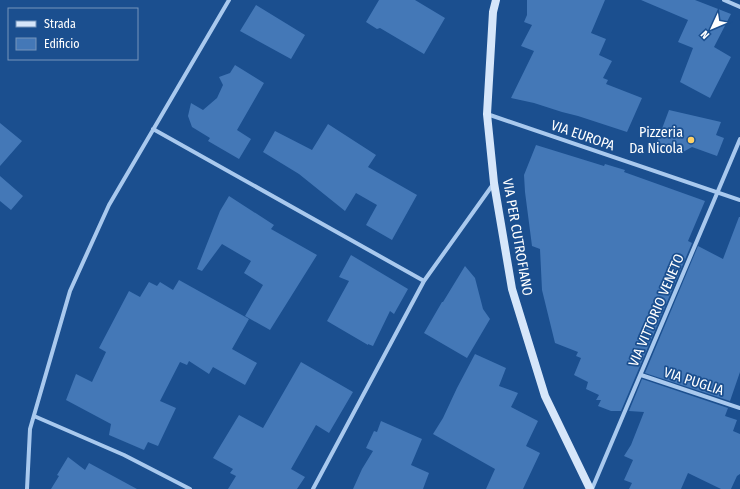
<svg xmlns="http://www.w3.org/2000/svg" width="740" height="489" font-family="'Fira Sans Condensed',sans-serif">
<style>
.building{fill:#4478b7}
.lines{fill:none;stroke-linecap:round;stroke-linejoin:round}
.minor{stroke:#a9c9ee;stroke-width:4}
.secondary{stroke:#d6e6fa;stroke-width:8}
.poi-dot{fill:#ffd166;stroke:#1b4f8f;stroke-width:1.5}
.labels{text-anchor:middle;stroke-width:3.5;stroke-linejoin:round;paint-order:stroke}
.poi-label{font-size:14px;fill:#fff;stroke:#1b4f8f;text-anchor:end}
.street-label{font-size:14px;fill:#fff;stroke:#1b4f8f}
</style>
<rect width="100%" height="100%" fill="#1b4f8f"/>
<path class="building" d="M 379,0 L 415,0 L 445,18 L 424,54 L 380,28 L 377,29 L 366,22 Z
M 527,0 L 605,0 L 591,33 L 606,39 L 599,55 L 612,61 L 603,78 L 608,80 L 606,84 L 642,98 L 627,132 L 578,116 L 562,112 L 534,103 L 511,98 L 534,51 L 521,46 L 532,25 L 524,22 L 527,15 Z
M 641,0 L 695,0 L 731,14 L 714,47 L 731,57 L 710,98 L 680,82 L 693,48 L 678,42 L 688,20 Z
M 256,5 L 305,35 L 291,59 L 240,31 Z
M 235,65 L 264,83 L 237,130 L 251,139 L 239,159 L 208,141 L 210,138 L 192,127 L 188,116 L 191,103 L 203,110 L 217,98 L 223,85 L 219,77 L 230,73 Z
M 669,110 L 721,122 L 716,135 L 724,138 L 717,156 L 692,147 L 683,152 L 657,142 Z
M 0,123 L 22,141 L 0,166 Z
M 328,124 L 376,155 L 368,167 L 417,195 L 392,240 L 366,225 L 377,205 L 356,193 L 345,211 L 299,174 L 263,152 L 275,131 L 312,150 Z
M 536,145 L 604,166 L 605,164 L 625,170 L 624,172 L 705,201 L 688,241 L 692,243 L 621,411 L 611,411 L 598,406 L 601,400 L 596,400 L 599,395 L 586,389 L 588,382 L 574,375 L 581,358 L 576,356 L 578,352 L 555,343 L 542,290 L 540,249 L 532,246 L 525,192 L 524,175 Z
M 0,176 L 23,196 L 11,210 L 0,201 Z
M 229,196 L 274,225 L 271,229 L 317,255 L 270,330 L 245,316 L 263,285 L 244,273 L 251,261 L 222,244 L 202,271 L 197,269 L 220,211 Z
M 739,217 L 740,217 L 740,372 L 730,401 L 645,373 L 698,246 L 723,259 Z
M 351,255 L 408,289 L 394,314 L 390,311 L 373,346 L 368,344 L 368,345 L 327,321 L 349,281 L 339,277 Z
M 465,266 L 475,278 L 483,309 L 490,319 L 467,358 L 424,333 L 442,302 L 443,302 Z
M 179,280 L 249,319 L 232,349 L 257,363 L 245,385 L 213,367 L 209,374 L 189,361 L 187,365 L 180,362 L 160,401 L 176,408 L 158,446 L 148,442 L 144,450 L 109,435 L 111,424 L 66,400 L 76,374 L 92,382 L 106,352 L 99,348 L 129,291 L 140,297 L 149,282 L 157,286 L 160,282 L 173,290 Z
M 475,354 L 506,368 L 499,386 L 518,393 L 511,407 L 538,421 L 526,446 L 540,453 L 523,489 L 486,489 L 495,469 L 433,434 L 443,418 L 457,388 Z
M 301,362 L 353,392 L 329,433 L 316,425 L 291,469 L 305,477 L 297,489 L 228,489 L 236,476 L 230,473 L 233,469 L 213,458 L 239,415 L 263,428 Z
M 642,379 L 728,408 L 725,416 L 737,420 L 733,431 L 740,434 L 740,474 L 737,476 L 731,489 L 721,489 L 688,473 L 681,489 L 629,489 L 632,483 L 624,480 L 633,460 L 624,456 L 631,445 L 644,412 L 629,411 Z
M 381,421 L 422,439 L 411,465 L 429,473 L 423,489 L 353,489 L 362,469 L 373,451 L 366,448 L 374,431 L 377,432 Z
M 68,457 L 85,470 L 89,463 L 137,489 L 51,489 L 59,476 L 57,475 Z"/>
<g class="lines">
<path class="minor" d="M 724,0 L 740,7
M 487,114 L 740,200
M 153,129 L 424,281
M 641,375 L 740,408
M 34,416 L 124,455 L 190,489
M 27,489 L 30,429 L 70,291 L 109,205 L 229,0
M 313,489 L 424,281 L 494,183
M 592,489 L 740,139"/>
<path class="secondary" d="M 496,0 L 493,12 L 487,114 L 494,183 L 512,289 L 545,396 L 590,489"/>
</g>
<circle class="poi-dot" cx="691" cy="140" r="4"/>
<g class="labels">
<g class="poi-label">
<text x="683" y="137">Pizzeria<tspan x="683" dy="16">Da Nicola</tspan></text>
</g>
<g class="street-label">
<text transform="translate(583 135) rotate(19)" y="5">VIA EUROPA</text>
<text transform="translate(518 237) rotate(80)" y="5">VIA PER CUTROFIANO</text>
<text transform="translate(656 310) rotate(-67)" y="5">VIA VITTORIO VENETO</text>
<text transform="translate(694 381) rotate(18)" y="5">VIA PUGLIA</text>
</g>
</g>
<rect x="8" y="8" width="130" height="52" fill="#1b4f8f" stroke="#7695bc"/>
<rect x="16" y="21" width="20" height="6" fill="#d6e6fa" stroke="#7695bc"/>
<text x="44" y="28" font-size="12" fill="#ffffff">Strada</text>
<rect x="16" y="38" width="20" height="12" fill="#4478b7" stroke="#7695bc"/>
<text x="44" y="48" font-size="12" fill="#ffffff">Edificio</text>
<g transform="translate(712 28) rotate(226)" stroke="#1b4f8f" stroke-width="3" paint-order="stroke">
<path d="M0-3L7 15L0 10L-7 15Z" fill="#ffffff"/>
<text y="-6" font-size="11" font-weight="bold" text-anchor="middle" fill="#ffffff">N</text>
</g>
</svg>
